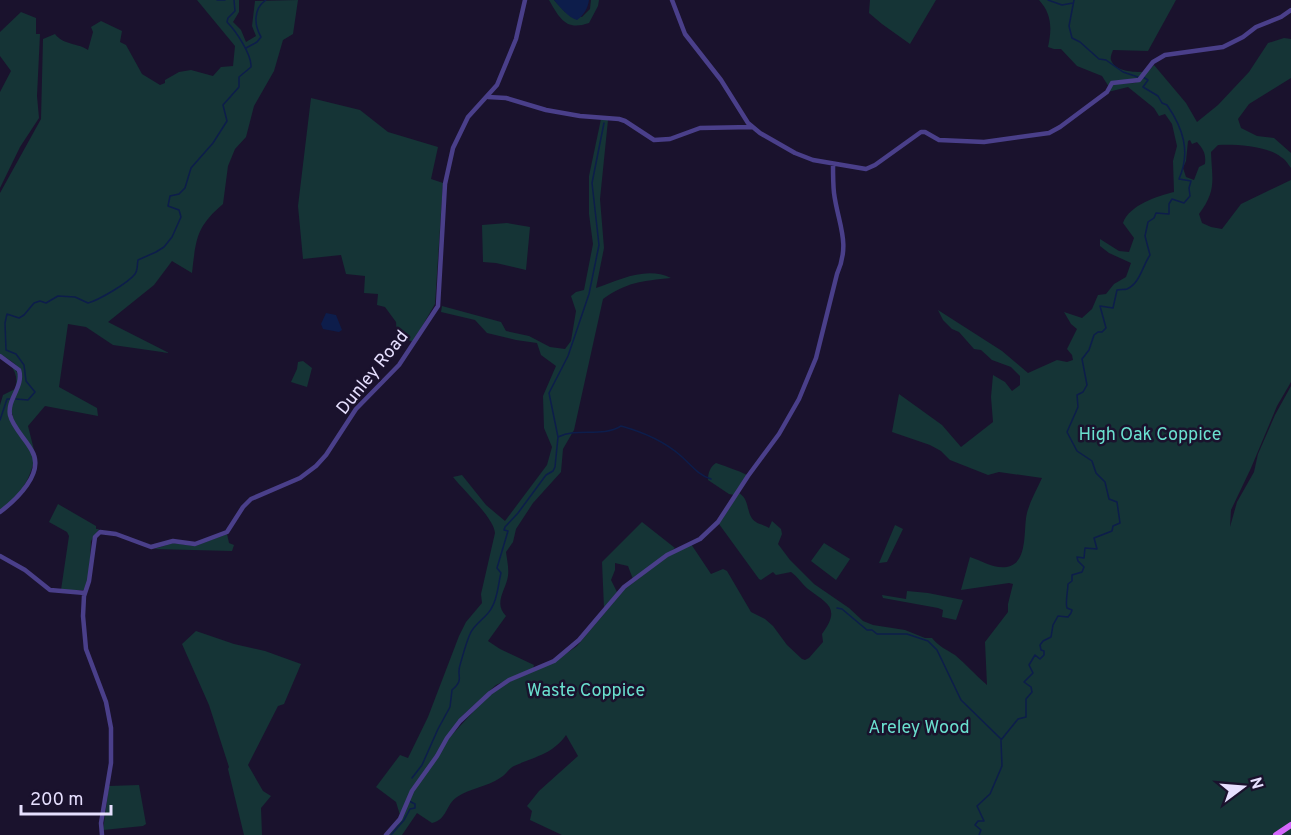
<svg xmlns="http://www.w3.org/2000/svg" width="1291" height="835" font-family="Overpass,sans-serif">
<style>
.green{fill:#153436;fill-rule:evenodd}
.water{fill:#0d1d4b}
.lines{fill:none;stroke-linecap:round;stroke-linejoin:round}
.stream{stroke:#0d1d4b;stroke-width:1.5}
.minor{stroke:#4a3f8a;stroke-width:4.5}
.major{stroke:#d468fc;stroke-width:6}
.labels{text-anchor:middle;stroke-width:5;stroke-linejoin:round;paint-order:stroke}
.street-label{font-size:18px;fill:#e6dffe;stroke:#1a122d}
.park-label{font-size:18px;fill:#6adfce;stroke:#1a122d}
</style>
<rect width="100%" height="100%" fill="#1a122d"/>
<path class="green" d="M 197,0 L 239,0 L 239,12 L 233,22 L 241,30 L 246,42 L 256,36 L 252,26 L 255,1 L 298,0 L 293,34 L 283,40 L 274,71 L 254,106 L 246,137 L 235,149 L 228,166 L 223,204 C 196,227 196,239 192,273 L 172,261 L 154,285 L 108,322 L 169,353 L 113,345 L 86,327 L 68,324 L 59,387 L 97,408 L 98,416 L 45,406 L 28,426 L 34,450 C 26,439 14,426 12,413 C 8,384 44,379 0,354 L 0,193 L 41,119 L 43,39 L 55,34 C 63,45 78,43 88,50 L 93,32 L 91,27 L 101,21 L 122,31 L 120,42 L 126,45 L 142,74 L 160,85 L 165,83 L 165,80 L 179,72 L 191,70 L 213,76 L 221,67 L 233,66 L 235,46 Z
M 549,0 L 554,0 L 565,12 L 582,17 L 590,9 L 591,0 L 599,0 L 598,6 L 589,23 C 566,31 560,19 549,0 Z
M 870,0 L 936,0 L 910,44 L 882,24 L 869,13 Z
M 1039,0 L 1176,0 L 1148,51 L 1113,50 C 1112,53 1110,57 1111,60 C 1115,72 1134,72 1144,72 L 1135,81 L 1116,81 L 1109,87 L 1102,76 L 1077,66 L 1061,49 L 1054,49 L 1048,47 C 1052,29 1052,14 1039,0 Z
M 21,12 L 36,18 L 36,34 L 40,34 L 37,96 L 39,118 L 20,147 L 0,188 L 0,92 L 11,71 L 0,56 L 0,32 Z
M 1284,38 L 1291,39 L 1291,78 L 1249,104 L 1238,119 L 1241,128 L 1257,136 L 1274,138 L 1291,153 L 1291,168 C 1288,164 1285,159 1281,157 C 1268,146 1235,144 1218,145 L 1211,152 C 1212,180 1217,190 1199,214 L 1202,223 L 1211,227 L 1222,229 L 1241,204 L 1291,180 L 1291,382 L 1277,406 L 1251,468 L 1231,510 L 1230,527 L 1237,502 L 1254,472 L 1258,454 L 1275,415 L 1291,386 L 1291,835 L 562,835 L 530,820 L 532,811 L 527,806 L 539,791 L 578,756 L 566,735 C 553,754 534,757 514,766 C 508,769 506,775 500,778 C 487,787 470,788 457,797 C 446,804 447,820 432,823 L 417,813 L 402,835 L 389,835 L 398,825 L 406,800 L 400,815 L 396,802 L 376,787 L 400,755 L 408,758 L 428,717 L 459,636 L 466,622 L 482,603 L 481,594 L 495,533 C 494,518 464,491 453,477 L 462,475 L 486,505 L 505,521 L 547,465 L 552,447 L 544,428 L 543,396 L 556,366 L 541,355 L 537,343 L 516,340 L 487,333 L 475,320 L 441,312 L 442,306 L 501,322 L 506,331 L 529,336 L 550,347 L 565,349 L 571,341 L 576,311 L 571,296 L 576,292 L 584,290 L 593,244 L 589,214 L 589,176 L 601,119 L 608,120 L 600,199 L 604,248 L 596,288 C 620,280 646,266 671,278 C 642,281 627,282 603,299 L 574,430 L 563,449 L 561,472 L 533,503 L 516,529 L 513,542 L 506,552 C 507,560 509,568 508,576 C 506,590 493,603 506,616 L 488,641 L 500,649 L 534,665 L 533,668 L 496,685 L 462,716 L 444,740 L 448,739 L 487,697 L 509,682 L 554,662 L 577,646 L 625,589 L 667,557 L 691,544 L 711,574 L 723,569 L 727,571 L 751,612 L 765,619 L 773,626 L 787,645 L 802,659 L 805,660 L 809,658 L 823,642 L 822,634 C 841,608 828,604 808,589 C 802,584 798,577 791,572 L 776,575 L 773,572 L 761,580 L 759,579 L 719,524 L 739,493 C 751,500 745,515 756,522 C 758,524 765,525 769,528 L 772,521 L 781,529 L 782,534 L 778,544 L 790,560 L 814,584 L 849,608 L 863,621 L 873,625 L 905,630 L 925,638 L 932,638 C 938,646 947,650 955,655 C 966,664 976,676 987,685 L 985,642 L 1008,612 L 1008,604 L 1013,584 L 1009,583 L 961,590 L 970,557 C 982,561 994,569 1007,567 C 1029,563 1023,528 1027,513 C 1030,501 1037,489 1042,478 L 999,472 L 988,475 L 950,460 L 941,451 L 930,445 L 892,432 L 899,394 L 942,425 L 961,447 L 993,422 L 991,397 L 993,375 L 1005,382 L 1012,391 L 1020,385 L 1020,376 L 1011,367 L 992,360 L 981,350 L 974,349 L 959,332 L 952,329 L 943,320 L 938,310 L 1002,351 L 1028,373 L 1057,360 L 1067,362 L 1073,360 L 1072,355 L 1067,349 L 1077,329 L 1071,324 L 1064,312 L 1082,318 L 1092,309 L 1098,295 L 1106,294 L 1114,284 L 1126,277 L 1131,263 L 1109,253 L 1100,246 L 1100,239 L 1119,251 L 1129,252 L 1134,238 L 1123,223 C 1129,205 1158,196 1174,192 L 1173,161 L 1177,146 L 1172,124 L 1165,114 L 1159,116 L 1154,108 L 1128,87 L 1108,92 L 1112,84 L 1135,83 L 1140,80 L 1154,65 L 1186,103 L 1197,122 L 1218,105 L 1249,72 L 1268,43 ZM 1190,140 L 1192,144 L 1197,142 C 1204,150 1206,154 1205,164 L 1199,167 L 1194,180 L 1186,177 L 1183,168 L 1186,161 L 1188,141 Z
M 311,98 L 360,110 L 388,132 L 438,147 L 431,179 L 443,183 L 435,304 L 413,342 L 399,336 L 397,337 L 396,322 L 385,307 L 377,305 L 378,294 L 364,293 L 365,276 L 346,274 L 341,255 L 303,259 L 298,206 Z
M 507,223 L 530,227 L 526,270 L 496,263 L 483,262 L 482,225 Z
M 303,361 L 312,368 L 307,387 L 291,382 L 297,369 L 298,362 Z
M 10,364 C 31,381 6,395 9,414 C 11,430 26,440 32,454 C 35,460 33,465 31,471 C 24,490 15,499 0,510 L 0,405 L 3,395 L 15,389 C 18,380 16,372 10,364 Z
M 716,463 C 727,467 737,470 747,475 L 734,495 L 729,494 L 708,480 C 708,473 710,467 716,463 Z
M 58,504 L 96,526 L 96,529 L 99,529 L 91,541 L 89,577 L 85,589 L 83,590 L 61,590 L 69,536 L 67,532 L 49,522 Z
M 642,522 L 675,548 L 633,579 L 628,566 L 615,563 L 615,570 L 611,580 L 617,592 L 604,608 L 602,562 Z
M 895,525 L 903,529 L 887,562 L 879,563 Z
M 227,534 L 229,543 L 234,545 L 232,551 L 154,549 L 173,543 L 195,546 Z
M 824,543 L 850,559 L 836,580 L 811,561 Z
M 907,591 L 928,593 L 963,600 L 956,620 L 942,617 L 943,610 L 938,608 L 883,598 L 882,595 L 906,599 Z
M 196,631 L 234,644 L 265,651 L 301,664 L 284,704 L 278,706 L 248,765 L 263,791 L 271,796 L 261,808 L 262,835 L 244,835 L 228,769 L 229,767 L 209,705 L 182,644 Z
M 139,785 L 146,824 L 143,826 L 103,830 L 109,786 Z"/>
<path class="water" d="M 554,0 L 589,0 C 588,8 584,15 577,20 C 569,18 559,6 554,0 Z
M 326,313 L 336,315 L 342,330 L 339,332 L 323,329 L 321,324 Z"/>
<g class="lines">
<path class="stream" d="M 217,0 L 225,0
M 1048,0 L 1062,5 L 1073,3
M 1074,0 L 1069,26 L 1072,38 L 1080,42 L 1099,59 L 1106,60 L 1123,72 L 1138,77
M 246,48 L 257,42 L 261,37 C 254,25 253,9 266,0
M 16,399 L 28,400 L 35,392 L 26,381 L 24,365 L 16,354 L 6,350 L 5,323 L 7,314 L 19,318 L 24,315 L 34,303 L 40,301 L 46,303 L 58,296 L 75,297 L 88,303 C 99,300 128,283 135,274 C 138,270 137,264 138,260 L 156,252 L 164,247 L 172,237 L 181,217 L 179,210 L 168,206 L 170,196 L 179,194 L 185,188 L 191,168 L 213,143 L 227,121 L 223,105 L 239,87 L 239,77 L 251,67 C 252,55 236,31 227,22 L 228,18 L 235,11 L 234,0
M 0,420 L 7,399 L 11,399
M 558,437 C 579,427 601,438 621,426 C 643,432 664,441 681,456 C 691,465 698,475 711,479
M 837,608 L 842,609 L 867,630 L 872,630 L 877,634 L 907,634 L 928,641 L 937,650 L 961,700 L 1001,739
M 1001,740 L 1018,719 L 1026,717 L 1026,699 L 1032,692 L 1031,687 L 1024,682 L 1033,673 L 1029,665 L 1035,655 L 1040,659 L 1044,655 L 1044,651 L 1041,650 L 1040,645 L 1043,641 L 1051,637 L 1053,625 L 1058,616 L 1068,617 L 1071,613 L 1072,610 L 1067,608 C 1065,603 1068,590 1068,584 L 1072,581 L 1072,575 L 1082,572 L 1084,567 L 1078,561 L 1077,557 L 1084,558 L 1085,548 L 1097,549 L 1094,538 L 1112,531 L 1113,526 L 1120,523 L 1117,502 L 1109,499 L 1105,482 L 1096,473 L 1092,461 L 1077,451 L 1067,432 L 1078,407 L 1077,395 L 1083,392 L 1087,385 L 1082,359 L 1089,350 L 1094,335 L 1098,332 L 1102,332 L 1106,328 L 1100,306 L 1113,308 L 1117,290 C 1120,289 1124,290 1127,289 C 1140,283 1142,267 1150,255 L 1145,236 L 1148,222 L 1154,218 L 1156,213 L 1169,214 L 1169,204 L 1172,199 L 1184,203 L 1190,196 L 1189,188 L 1191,181 L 1179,179 C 1191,152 1183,128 1167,105 L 1162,103 L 1158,96 L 1143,87 L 1148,80 L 1143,77
M 412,778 L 422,765 L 438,729 L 450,707 L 452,690 C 465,679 456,677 460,665 C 463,655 466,643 470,634 C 474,624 486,618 491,609 C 498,599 498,584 501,573 L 497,568 L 508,531 L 504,530 L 505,527 L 518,513 L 546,475 L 553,471 L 555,467 L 558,437 L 549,393 L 568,356 L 589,294 L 599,245 L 592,183 L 604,123
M 391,835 L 404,820 L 410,809 L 415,808 L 415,804 L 409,801
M 979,835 L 981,830 L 975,825 L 978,821 L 984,821 L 977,806 L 990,794 L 1002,766 L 1001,741"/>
<path class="minor" d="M 672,0 L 685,34 L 721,80 L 748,123 L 760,133 L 795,153 L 813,160 L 866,169 L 875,165 L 921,132 L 925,132 L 939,140 L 984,142 L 1049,133 L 1060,127 L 1107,92 L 1112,83 L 1139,80 L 1153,62 L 1165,55 L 1223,47 L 1243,37 L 1256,27 L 1281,17 L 1291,10
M 488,97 L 506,98 L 546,110 L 580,116 L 619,119 L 625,121 L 654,140 L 670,139 L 700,128 L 752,127
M 0,356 L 19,370 C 24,387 7,399 10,415 C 13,428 26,439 32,451 C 45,473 16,500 0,512
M 0,556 L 25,570 L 50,590 L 85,593
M 102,835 L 101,823 L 111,763 L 111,728 L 106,702 L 86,649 L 83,616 L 84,596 L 89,581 L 95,537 L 100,532 L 116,534 L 151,547 L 173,541 L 195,544 L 227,532 L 243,507 L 251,499 L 300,478 L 316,466 L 326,455 L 356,409 L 399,365 L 438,306 L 445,184 L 453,148 L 468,117 L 497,85 L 516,39 L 525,0
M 386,835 L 400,819 L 412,791 L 437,756 L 447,738 L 460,721 L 490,693 L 509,680 L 554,661 L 579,640 L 624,587 L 667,555 L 700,539 L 718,522 L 748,476 L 779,434 L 799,399 L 816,358 L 837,274 C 851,243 838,224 834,193 C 833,184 833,174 833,164"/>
<path class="major" d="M 1276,835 L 1291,825"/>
</g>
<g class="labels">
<g class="street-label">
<text transform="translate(372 372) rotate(-51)" y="6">Dunley Road</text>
</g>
<g class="park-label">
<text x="1150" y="440">High Oak Coppice</text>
<text x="586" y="696">Waste Coppice</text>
<text x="919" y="733">Areley Wood</text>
</g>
</g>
<g transform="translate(1243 787) rotate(74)" stroke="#1a122d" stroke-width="4.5" paint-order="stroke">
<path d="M0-4.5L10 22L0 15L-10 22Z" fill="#e6dffe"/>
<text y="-9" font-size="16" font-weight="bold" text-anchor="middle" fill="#e6dffe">N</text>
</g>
<path d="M21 805v9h90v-9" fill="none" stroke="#e6dffe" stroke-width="3"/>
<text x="30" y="805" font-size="18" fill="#e6dffe" stroke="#1a122d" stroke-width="4.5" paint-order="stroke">200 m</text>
</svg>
